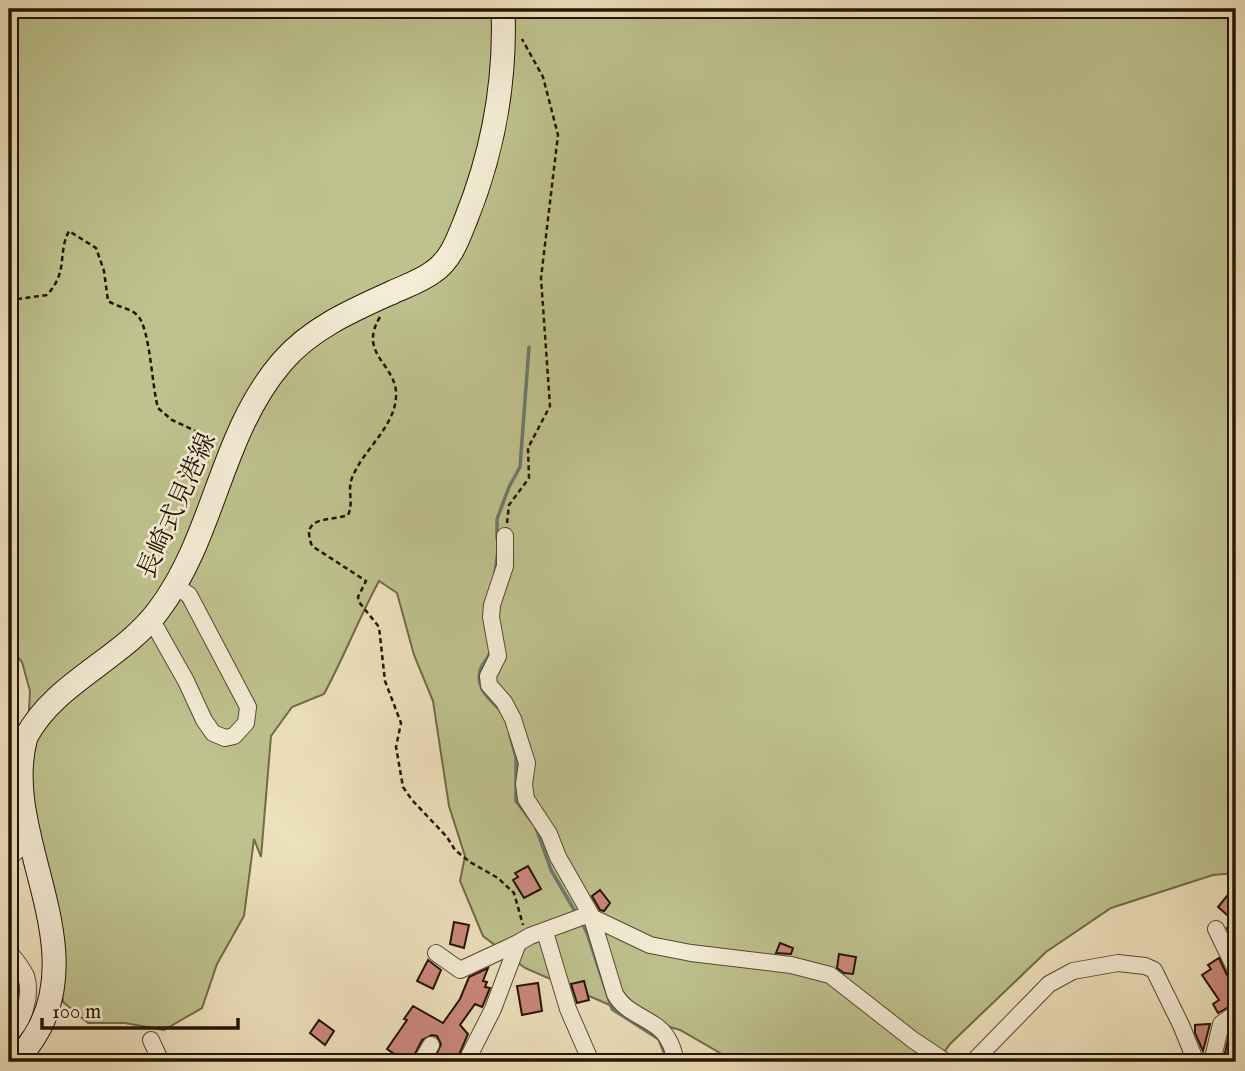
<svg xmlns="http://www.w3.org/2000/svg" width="1245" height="1071" font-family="'IM FELL English','Noto Serif JP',serif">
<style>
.green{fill:#bec28e;stroke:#726a47;stroke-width:2}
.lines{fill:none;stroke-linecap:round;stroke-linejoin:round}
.stream{stroke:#6b7a69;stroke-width:3.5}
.building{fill:#cc887e;stroke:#251300;stroke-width:2}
.street-casing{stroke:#574730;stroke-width:18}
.secondary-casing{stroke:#251300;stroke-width:25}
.path{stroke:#251300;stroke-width:2.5;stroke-dasharray:5 3.5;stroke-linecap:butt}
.street{stroke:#f4ecd5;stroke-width:16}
.secondary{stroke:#f4ecd5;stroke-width:23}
.labels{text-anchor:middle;stroke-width:5;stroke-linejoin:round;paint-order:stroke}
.street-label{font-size:26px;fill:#251300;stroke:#f4ecd5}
</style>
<rect width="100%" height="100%" fill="#eee2be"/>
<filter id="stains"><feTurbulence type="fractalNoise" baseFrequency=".00286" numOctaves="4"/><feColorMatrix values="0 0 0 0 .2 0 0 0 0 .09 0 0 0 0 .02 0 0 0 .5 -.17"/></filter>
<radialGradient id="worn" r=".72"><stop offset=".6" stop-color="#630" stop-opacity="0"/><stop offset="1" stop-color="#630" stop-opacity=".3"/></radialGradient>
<path class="green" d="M 9,9 L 1236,9 L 1236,873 L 1213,875 L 1111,908 L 1046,952 L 950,1044 L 937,1062 L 728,1062 L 720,1053 L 680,1030 L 637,1017 L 525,968 L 483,936 L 460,881 L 465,856 L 449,806 L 433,701 L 414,655 L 397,593 L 379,581 C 359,618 344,657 324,694 L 292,707 L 271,736 L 261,857 L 254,839 L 244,916 L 217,964 L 202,1008 L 164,1030 L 125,1023 L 88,1023 L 63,1002 L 51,907 L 26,768 L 30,691 L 22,662 L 9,647 Z"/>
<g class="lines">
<path class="stream" d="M 497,539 L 497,519 L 509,487 L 520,467 L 529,347
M 495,574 L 498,550
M 490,653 C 488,658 483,663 481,668 C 474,686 488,698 499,709
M 510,735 L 516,757 L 516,801 L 532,822
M 536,828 L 551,870 L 576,913
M 582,923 L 587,933 L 612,1009 L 659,1039 L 668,1062"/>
</g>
<path class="building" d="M 528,866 L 541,889 L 524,898 L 513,880 L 518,877 L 515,873 Z
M 1236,885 L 1236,944 L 1227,928 L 1234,921 L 1218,907 Z
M 600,890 L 610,903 L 604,911 L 600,910 L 592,896 Z
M 454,922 L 469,925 L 464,948 L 450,944 Z
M 780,943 L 793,948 L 791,954 L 776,953 Z
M 839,954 L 856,957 L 853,974 L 844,973 L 837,968 Z
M 1219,958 L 1227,975 L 1236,980 L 1236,1003 L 1218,1013 L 1213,1004 L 1219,1000 L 1202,975 L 1211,969 L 1208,965 Z
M 428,960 L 441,970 L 433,989 L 417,981 Z
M 488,968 L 483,981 L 487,982 L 485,987 L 490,988 L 483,1005 L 482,1007 L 475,1004 L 460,1025 L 468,1034 L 456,1062 L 433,1062 L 441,1044 L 437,1036 L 432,1035 L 422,1040 L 411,1062 L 406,1062 L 387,1049 L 407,1020 L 404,1019 L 413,1006 L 443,1023 L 460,999 L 469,977 Z
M 584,981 L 589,1000 L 577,1003 L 571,984 Z
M 538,983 L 542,1011 L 522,1015 L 517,986 Z
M 319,1020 L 334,1031 L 325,1045 L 310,1033 Z
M 1208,1024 L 1210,1024 L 1203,1051 L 1195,1033 L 1195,1025 Z
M 1236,1026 L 1236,1062 L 1223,1062 L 1230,1030 Z"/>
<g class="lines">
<defs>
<path id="street" d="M 505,536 L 505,566 L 492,605 L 491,617 L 498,656 L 488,676 L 489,685 L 504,702 L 513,719 L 527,763 L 524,784 L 526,799 L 549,834 L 558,857 L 591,915 L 615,994 C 627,1017 658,1018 669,1041 C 673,1047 674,1055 676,1062
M 151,619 L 186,681 L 204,720 L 213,733 L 225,738 L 234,736 L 246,723 L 248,707 L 189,595 L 174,585
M 9,858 L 22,846
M 1216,929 L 1236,970
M 545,932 L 568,1009 L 591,1062
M 9,952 C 15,959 22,967 26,976 C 32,995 24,1022 9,1035
M 436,953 L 460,970 L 518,943
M 151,1040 L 161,1062
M 421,1062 L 431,1045
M 466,1062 L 493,1009 L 518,943 L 530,936 L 587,915 L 650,945 L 691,953 L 791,965 L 830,975 L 913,1040 L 946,1062
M 973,1062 L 1049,984 L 1073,971 L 1118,963 L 1145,966 L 1154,970 L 1181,1025 L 1196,1062
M 1212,1062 L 1221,1024 L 1236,1013"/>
<path id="secondary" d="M 13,1062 C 25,1053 33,1040 40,1027 C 87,935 0,830 26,737 C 55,682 121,660 158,611 C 215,536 220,434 282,362 C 311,328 353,310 393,292 C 406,286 421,281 433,272 C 451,260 458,239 466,219 C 493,152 506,82 503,9"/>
</defs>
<use href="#street" class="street-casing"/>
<use href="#secondary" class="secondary-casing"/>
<path class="path" d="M 9,296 L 18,299 L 47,295 C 69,271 57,254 69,231 L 96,248 L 104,271 L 108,301 C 117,307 131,308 138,316 C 150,329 152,387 158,408 L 172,420 L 217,441
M 380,317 C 358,353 394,363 396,392 C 398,425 363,449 352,478 C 347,491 354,503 348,515 C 328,522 300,515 312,546 L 366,581 L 358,597 L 359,602 L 379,627 L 385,681 L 401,723 L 396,747 L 403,787 L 412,800 L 447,837 L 455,850 L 470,862 L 498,878 L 514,893 L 523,925
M 507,523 L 509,505 L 529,478 L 528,448 L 550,406 L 541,278 L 558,135 L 543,77 L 522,39"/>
<use href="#street" class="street"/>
<use href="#secondary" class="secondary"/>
</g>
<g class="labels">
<g class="street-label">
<text transform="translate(176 505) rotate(-66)" y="9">長崎式見港線</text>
</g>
</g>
<rect width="1245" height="1071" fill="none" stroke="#eee2be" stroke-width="35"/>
<rect x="10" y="10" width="1224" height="1050" fill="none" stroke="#251300" stroke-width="3.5"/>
<rect x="18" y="18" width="1210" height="1036" fill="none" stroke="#251300" stroke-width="2"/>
<path d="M42 1018v10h196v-10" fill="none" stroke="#251300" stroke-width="3.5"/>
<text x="52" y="1018" font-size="21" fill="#251300" stroke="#f4ecd5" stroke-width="5" paint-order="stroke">100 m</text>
<rect width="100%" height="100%" filter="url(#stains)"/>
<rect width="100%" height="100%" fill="url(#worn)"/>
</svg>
